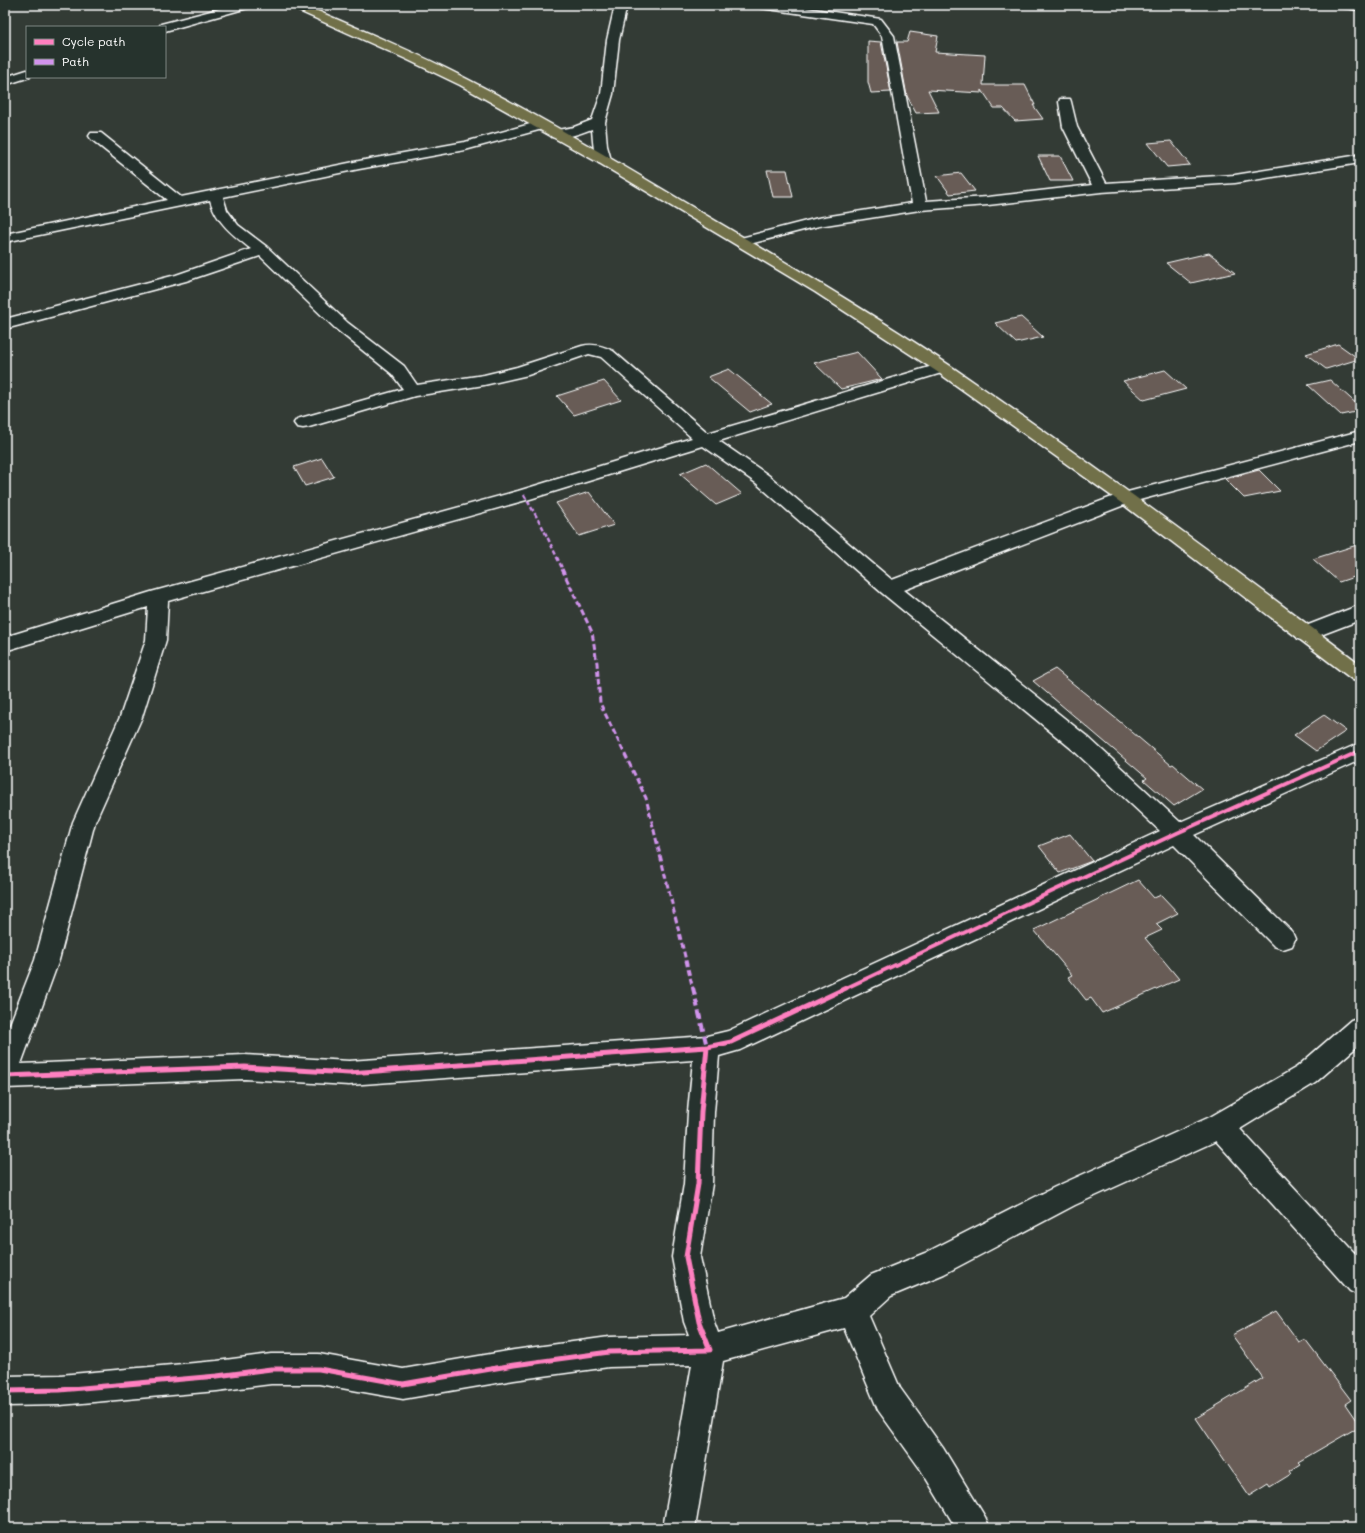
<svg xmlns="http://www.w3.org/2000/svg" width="1365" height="1533" font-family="Mali,sans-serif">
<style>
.building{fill:#685c56;stroke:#fff}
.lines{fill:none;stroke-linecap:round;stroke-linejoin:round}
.minor-casing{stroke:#fff;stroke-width:3}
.major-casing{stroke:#fff;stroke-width:3}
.minor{fill:#26332d;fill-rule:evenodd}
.major{fill:#71704a;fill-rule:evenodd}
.quiet-far2{stroke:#d193ec;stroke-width:2.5;stroke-dasharray:4.5 2.5;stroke-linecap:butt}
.quiet-far1{stroke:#d193ec;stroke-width:3;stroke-dasharray:6 3;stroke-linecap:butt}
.quiet{stroke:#d193ec;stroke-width:4;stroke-dasharray:8 4;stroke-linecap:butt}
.cycleway-far1-casing{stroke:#26332d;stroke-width:6}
.cycleway-casing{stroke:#26332d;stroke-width:8}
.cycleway-far1{stroke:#ff80c0;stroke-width:4}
.cycleway{stroke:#ff80c0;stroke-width:5}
</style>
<rect width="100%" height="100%" fill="#333b35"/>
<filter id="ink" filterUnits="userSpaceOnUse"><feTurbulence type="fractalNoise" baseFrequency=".025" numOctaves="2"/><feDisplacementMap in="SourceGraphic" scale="8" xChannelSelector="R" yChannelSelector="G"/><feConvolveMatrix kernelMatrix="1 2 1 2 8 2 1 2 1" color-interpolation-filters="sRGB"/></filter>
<g filter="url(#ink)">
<path class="building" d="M 910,32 L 938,36 L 935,52 L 985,55 L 983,85 L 1025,85 L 1035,105 L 1033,105 L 1043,119 L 1015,121 L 1003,108 L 994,108 L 982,90 L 982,93 L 928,90 L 939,112 L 916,113 L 907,96 L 897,42 L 907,42 Z
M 868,41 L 881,42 L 891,92 L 871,93 L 868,82 Z
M 1171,141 L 1190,165 L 1167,167 L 1148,143 Z
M 1038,156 L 1060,156 L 1073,181 L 1050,181 Z
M 767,170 L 787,170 L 793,197 L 773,197 Z
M 961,173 L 975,191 L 950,194 L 937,176 Z
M 1209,253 L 1235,273 L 1191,283 L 1166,263 Z
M 1021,317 L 1043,337 L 1016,343 L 995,323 Z
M 1338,344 L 1359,359 L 1326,369 L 1306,354 Z
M 857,352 L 882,379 L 841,389 L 814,363 Z
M 729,369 L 772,404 L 750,412 L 708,377 Z
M 1165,370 L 1186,389 L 1144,400 L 1123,381 Z
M 1330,380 L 1360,407 L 1360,411 L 1341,415 L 1308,385 Z
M 604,381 L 621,400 L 574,415 L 557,396 Z
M 322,458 L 334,477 L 305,486 L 294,467 Z
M 706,463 L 742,494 L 716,505 L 680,474 Z
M 1259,470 L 1280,491 L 1244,498 L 1225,479 Z
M 589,492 L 614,525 L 579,536 L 556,503 Z
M 1360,544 L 1360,575 L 1339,582 L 1313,559 Z
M 1055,669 L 1119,721 L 1171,765 L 1173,764 L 1202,789 L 1174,806 L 1144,780 L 1147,778 L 1033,681 Z
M 1324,715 L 1346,731 L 1316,751 L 1294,735 Z
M 1070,834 L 1092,861 L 1060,873 L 1039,846 Z
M 1138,880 L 1154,898 L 1161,895 L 1178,913 L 1156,924 L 1162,930 L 1145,938 L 1179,979 L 1102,1013 L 1091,998 L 1086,1000 L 1068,977 L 1072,975 L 1034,930 Z
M 1276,1311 L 1299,1342 L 1305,1339 L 1351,1400 L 1345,1404 L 1360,1426 L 1298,1462 L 1300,1464 L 1289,1471 L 1291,1474 L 1270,1487 L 1268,1484 L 1249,1496 L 1196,1418 L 1263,1378 L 1232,1335 Z"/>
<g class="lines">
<defs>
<path id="minor" d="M 234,5 L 253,5 L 251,7 L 165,31 L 165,27 L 159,27 L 161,24 Z
M 615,5 L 627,5 L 619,40 L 613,94 L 605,122 L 607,146 L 611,160 L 609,163 L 599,163 C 593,153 593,140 592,129 C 581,133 564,140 552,137 L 550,134 L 552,131 L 574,127 L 592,120 L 601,94 L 607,40 Z
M 755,5 L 786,5 L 881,19 L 894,36 L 926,201 L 988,197 L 1092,185 L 1063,127 L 1059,102 L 1060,99 L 1070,99 L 1071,102 L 1077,127 L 1106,183 L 1235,175 L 1359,155 L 1360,163 L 1235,183 L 1101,192 L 988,205 L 920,210 L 819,226 L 742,246 L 737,245 L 735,242 L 737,239 L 818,218 L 912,203 L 882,36 L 873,24 L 761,8 L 757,7 Z
M 1337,5 L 1360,5 L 1360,10 L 1339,7 Z
M 27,70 L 27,77 L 30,77 L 5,85 L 5,77 Z
M 541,121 L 546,122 L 548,125 L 546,128 L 465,150 L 359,169 L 223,197 L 227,210 L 238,225 L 267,247 L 348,323 L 404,366 L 417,385 L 484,375 L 517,367 L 582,346 C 593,343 603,346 613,351 L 708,433 L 936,365 L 942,363 L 948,365 L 950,368 L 948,371 L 719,441 L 768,475 L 892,580 L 1120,494 L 1360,431 L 1360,441 L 1132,502 L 904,590 L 1089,738 L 1180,822 L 1360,743 L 1360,760 L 1194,835 L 1292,932 L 1295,939 L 1292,946 L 1283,949 L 1274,946 L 1174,845 L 740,1050 L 719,1056 L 714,1112 L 712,1184 L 700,1257 L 714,1322 L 718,1333 L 844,1298 L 871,1275 L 925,1253 L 1055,1187 L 1210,1117 L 1297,1067 L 1351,1020 L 1360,1017 L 1360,1044 L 1315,1083 L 1240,1129 L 1360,1259 L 1360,1296 L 1350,1291 L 1216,1141 L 1075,1205 L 944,1274 L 891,1296 L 869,1316 L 900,1388 L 943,1448 L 985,1517 L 990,1528 L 956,1528 L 921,1470 L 878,1410 L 844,1328 L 723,1361 L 695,1528 L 663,1528 L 692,1365 L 609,1367 L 514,1380 L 403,1399 L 319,1384 L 271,1384 L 217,1391 L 60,1405 L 5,1406 L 5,1376 L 60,1375 L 217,1361 L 271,1354 L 319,1354 L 403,1369 L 514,1350 L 609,1337 L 689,1335 L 684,1322 L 672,1257 L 684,1184 L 688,1112 L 693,1060 L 349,1085 L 245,1079 L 5,1088 L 5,1037 L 35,960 L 73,822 L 120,717 L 146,640 L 148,607 L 5,651 L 5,637 L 151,592 L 518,491 L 692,438 L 601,357 L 589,354 L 528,375 L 484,385 L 415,396 L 309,427 L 303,428 L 297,427 L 294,423 L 297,419 L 403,389 L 392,374 L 336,329 L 260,256 L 186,281 L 5,329 L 5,319 L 176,275 L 251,249 C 233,235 217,223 210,200 L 5,242 L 5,234 L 167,200 L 91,139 L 89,136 L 91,133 L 101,133 L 181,197 L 359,161 L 465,142 ZM 703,446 L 756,483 L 882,593 L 1073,750 L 1160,831 L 728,1031 L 707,1036 L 349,1061 L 245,1055 L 21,1064 L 59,960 L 95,822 L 142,717 L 166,640 L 168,601 L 530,499 Z
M 1360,605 L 1360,620 L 1305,641 L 1298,639 L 1295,634 L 1298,629 Z"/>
<path id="major" d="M 288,5 L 304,5 C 359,29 416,52 469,80 C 551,122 630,170 709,217 C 790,265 871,313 949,365 C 1089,461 1225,562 1360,664 L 1360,682 L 1353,680 L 1120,502 L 936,371 L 815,292 L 599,163 L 460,85 L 406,59 L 290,7 Z"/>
</defs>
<use href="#minor" class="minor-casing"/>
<use href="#major" class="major-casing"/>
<use href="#minor" class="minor"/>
<use href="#major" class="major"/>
<path class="quiet-far2" d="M 524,495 L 542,526 L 563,570"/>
<path class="quiet-far1" d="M 562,569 L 592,632 L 597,663 L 600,703 L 646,798 L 693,989"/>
<path class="quiet" d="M 693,988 L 707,1047"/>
<defs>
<path id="cycleway-far1" d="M 844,989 L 1177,833 L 1360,751"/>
<path id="cycleway" d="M 5,1076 L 245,1067 L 349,1073 L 707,1047 L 731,1042 L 846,988
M 5,1391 L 60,1390 L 217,1376 L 271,1369 L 319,1369 L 403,1384 L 514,1365 L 609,1352 L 710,1350 L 699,1322 L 686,1257 L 698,1184 L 701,1112 L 707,1047"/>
</defs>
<use href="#cycleway-far1" class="cycleway-far1-casing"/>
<use href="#cycleway" class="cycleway-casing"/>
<use href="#cycleway-far1" class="cycleway-far1"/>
<use href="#cycleway" class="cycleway"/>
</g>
</g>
<rect width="1365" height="1533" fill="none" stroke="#26332d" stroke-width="20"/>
<rect x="10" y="10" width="1345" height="1513" fill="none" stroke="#fff" stroke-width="1.5" filter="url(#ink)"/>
<rect x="26" y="26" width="140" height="52" fill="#26332d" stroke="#7d8581"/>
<rect x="34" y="39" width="20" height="6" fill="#ff80c0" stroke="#7d8581"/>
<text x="62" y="46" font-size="12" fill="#ffffff">Cycle path</text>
<rect x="34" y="59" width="20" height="6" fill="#d193ec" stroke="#7d8581"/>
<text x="62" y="66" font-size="12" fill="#ffffff">Path</text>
</svg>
